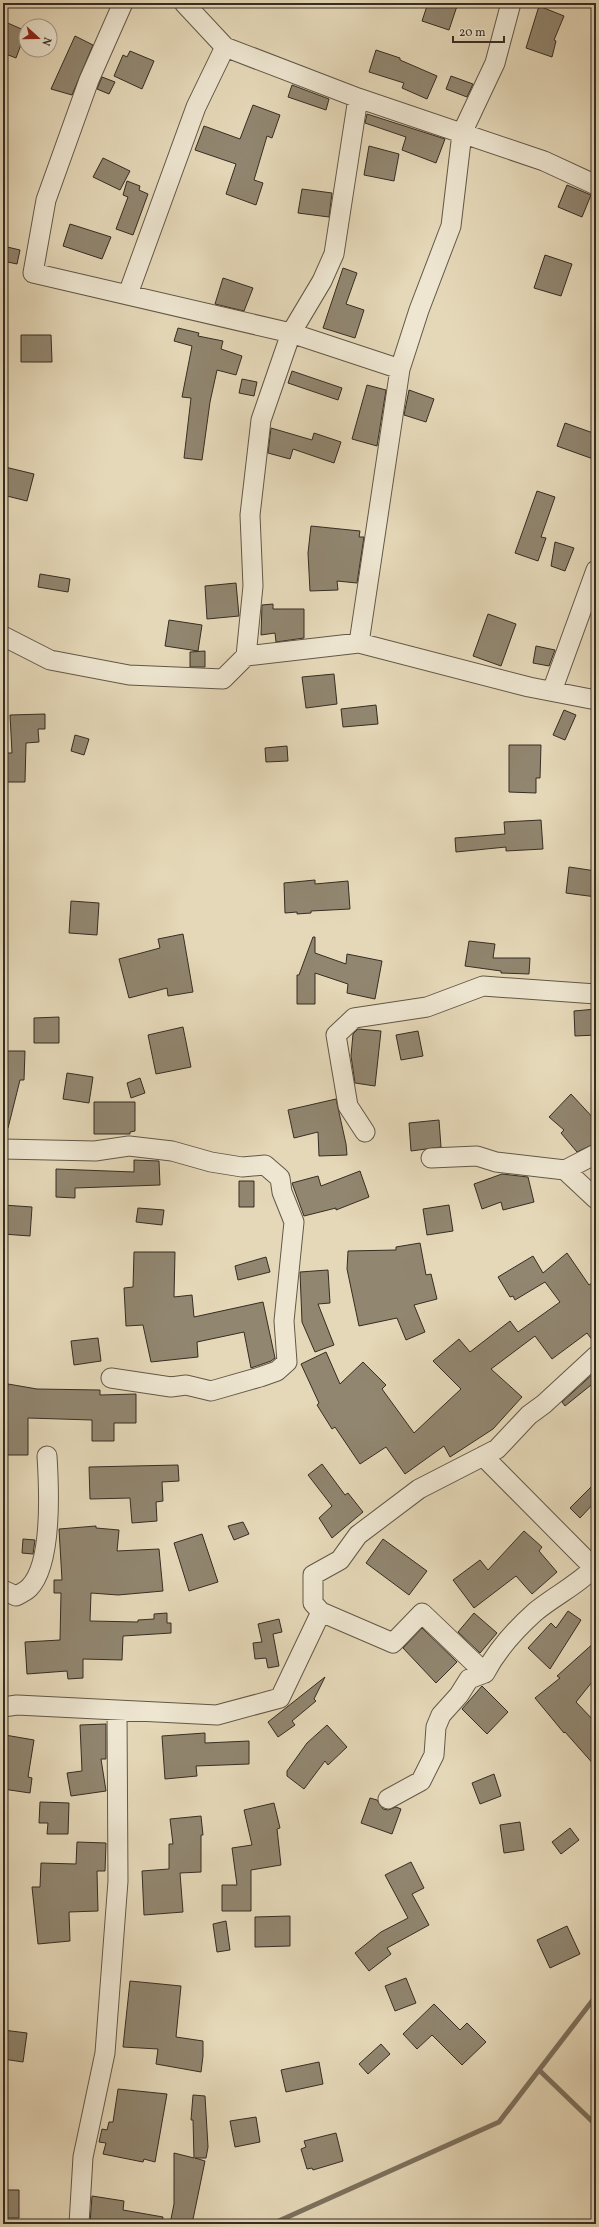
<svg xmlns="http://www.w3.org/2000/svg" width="599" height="2227" font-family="Vollkorn,serif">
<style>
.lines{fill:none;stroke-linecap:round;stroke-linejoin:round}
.stream{stroke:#7c715e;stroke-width:5}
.building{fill:#918670;stroke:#362d23}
.minor-casing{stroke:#625848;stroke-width:21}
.minor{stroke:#eee6d1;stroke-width:19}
</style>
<rect width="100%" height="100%" fill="#e5d8b8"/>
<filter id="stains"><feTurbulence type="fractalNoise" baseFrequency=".005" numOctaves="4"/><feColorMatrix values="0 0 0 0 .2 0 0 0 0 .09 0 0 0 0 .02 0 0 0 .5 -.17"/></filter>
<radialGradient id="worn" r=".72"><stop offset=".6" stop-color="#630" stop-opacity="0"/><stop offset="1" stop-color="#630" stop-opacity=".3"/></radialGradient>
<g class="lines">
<path class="stream" d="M 539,2070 L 596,2125
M 272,2224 L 499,2122 L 596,1996"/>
</g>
<path class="building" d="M 428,3 L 449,3 L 457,6 L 449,30 L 422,21 Z
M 539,6 L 564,16 L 554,40 L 556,41 L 552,57 L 526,48 Z
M 3,21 L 26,31 L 16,58 L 3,53 Z
M 75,36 L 93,45 L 72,95 L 51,89 Z
M 376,50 L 400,58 L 400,60 L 437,76 L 427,99 L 402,88 L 404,83 L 369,72 Z
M 130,51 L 154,61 L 142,89 L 114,76 L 123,55 L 127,57 Z
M 451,76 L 473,84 L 467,97 L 446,89 Z
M 102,77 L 115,82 L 109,94 L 97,89 Z
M 292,85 L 329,99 L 326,110 L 288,97 Z
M 253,105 L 280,115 L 272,138 L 267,136 L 254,180 L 263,183 L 256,205 L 226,194 L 236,164 L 195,150 L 204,126 L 240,139 Z
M 367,114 L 445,139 L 436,163 L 402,150 L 406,137 L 365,123 Z
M 369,146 L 399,154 L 394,181 L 364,175 Z
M 103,158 L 130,171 L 120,190 L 93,177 Z
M 127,181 L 140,186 L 139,190 L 148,194 L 133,235 L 116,229 L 128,197 L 123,195 Z
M 567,185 L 591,195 L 582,217 L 558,207 Z
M 302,189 L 332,193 L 329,217 L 298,213 Z
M 70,224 L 111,237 L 102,259 L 63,246 Z
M 3,246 L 20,250 L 17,264 L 3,261 Z
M 545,255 L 572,264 L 561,296 L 534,288 Z
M 343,268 L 357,273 L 346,304 L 364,310 L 355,338 L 323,328 Z
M 223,278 L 253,288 L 244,311 L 215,304 Z
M 178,328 L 199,333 L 198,336 L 223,341 L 221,349 L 242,356 L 236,375 L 217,370 L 210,402 L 202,460 L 184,458 L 191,398 L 182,397 L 192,346 L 174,341 Z
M 21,335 L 51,335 L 52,362 L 21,362 Z
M 292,371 L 342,388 L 338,400 L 288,383 Z
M 242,379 L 257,382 L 254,396 L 239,393 Z
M 367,385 L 386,390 L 377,446 L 352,439 Z
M 409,390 L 434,399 L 426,422 L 404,415 Z
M 565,423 L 596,434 L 596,460 L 557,446 Z
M 271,428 L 312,440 L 314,433 L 341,442 L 334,463 L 293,449 L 290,459 L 268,453 Z
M 5,467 L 34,474 L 27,501 L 3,495 Z
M 537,491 L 555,497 L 541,537 L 546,538 L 538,561 L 515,553 Z
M 311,526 L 360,531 L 359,537 L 364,537 L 357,583 L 337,581 L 338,590 L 310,591 L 308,553 Z
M 555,542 L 574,548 L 565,571 L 551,566 Z
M 40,574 L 70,579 L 68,592 L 38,587 Z
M 236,583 L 239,616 L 207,619 L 205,586 Z
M 273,604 L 273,609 L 304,609 L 304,638 L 276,642 L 275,633 L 261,635 L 262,605 Z
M 488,614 L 516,624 L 501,666 L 473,656 Z
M 169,620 L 202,625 L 198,651 L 165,646 Z
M 536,646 L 555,650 L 549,666 L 533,663 Z
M 205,651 L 205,667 L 190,667 L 190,652 Z
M 334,674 L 337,704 L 306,708 L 302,677 Z
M 376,705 L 378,724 L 343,727 L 341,709 Z
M 564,710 L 576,715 L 565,740 L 553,735 Z
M 45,714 L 45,729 L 38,729 L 39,742 L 26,743 L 25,782 L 3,782 L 3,753 L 12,753 L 10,715 Z
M 75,735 L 89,739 L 84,755 L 71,751 Z
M 509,745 L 541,745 L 540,778 L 536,778 L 536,793 L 509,792 Z
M 287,746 L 288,761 L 266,762 L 265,748 Z
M 541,820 L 543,849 L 506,851 L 506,847 L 456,852 L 455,838 L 505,834 L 504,822 Z
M 569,867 L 596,871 L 596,897 L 566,893 Z
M 315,880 L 315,884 L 348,881 L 350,909 L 311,911 L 311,913 L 297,914 L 297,912 L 285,913 L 284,883 Z
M 71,901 L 99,903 L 97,935 L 69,933 Z
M 183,934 L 193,992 L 168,996 L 167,988 L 129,998 L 119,959 L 160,948 L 158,939 Z
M 313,937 L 315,937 L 315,953 L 346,964 L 347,954 L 382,961 L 375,999 L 347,993 L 348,984 L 315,973 L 315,1004 L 297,1004 L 297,975 L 299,975 Z
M 469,941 L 495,944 L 493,958 L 530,958 L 529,974 L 501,973 L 501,971 L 465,966 Z
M 596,1009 L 596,1035 L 575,1036 L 574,1011 Z
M 59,1017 L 59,1043 L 34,1043 L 34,1018 Z
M 183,1027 L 191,1067 L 156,1074 L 148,1035 Z
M 358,1029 L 381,1031 L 375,1086 L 355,1083 L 351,1056 L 353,1034 Z
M 418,1031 L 423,1056 L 401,1060 L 396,1035 Z
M 3,1051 L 25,1051 L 24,1080 L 20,1080 L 8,1128 L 3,1127 Z
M 67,1073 L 93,1077 L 89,1103 L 63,1099 Z
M 140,1078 L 145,1093 L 131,1098 L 127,1083 Z
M 571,1094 L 596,1121 L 596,1143 L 577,1152 L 561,1133 L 564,1130 L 549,1117 Z
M 336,1099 L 346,1144 L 347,1155 L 319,1156 L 318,1132 L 294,1138 L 288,1110 Z
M 94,1102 L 135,1102 L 135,1131 L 130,1132 L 130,1134 L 94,1134 Z
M 439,1120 L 441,1147 L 411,1151 L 409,1123 Z
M 134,1160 L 159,1161 L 160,1185 L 75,1188 L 75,1198 L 56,1197 L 56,1169 L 134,1172 Z
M 360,1171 L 369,1197 L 336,1210 L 336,1208 L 304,1216 L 292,1183 L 318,1176 L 321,1186 Z
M 502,1174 L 528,1177 L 534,1202 L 503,1210 L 501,1202 L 482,1209 L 474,1184 Z
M 239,1181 L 254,1181 L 254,1207 L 239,1207 Z
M 3,1205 L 32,1207 L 30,1236 L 3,1234 Z
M 449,1205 L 453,1231 L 427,1235 L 423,1209 Z
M 138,1208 L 164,1210 L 162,1225 L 136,1222 Z
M 420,1243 L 426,1275 L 431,1274 L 437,1299 L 414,1305 L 425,1332 L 406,1340 L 397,1318 L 359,1326 L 347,1269 L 348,1251 L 396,1250 L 396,1247 Z
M 134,1252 L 175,1252 L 174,1297 L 192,1295 L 194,1317 L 263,1302 L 275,1358 L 271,1361 L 251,1368 L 244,1332 L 197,1342 L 198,1357 L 151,1362 L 143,1325 L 126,1326 L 124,1288 L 133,1287 Z
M 567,1253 L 589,1285 L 596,1280 L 596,1345 L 587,1333 L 552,1359 L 535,1336 L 491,1369 L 522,1397 L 493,1429 L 450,1457 L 444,1446 L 405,1474 L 386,1447 L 360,1464 L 335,1427 L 332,1429 L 317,1405 L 319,1403 L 301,1364 L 326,1352 L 340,1384 L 363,1362 L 386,1385 L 382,1389 L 414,1433 L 461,1389 L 433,1361 L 459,1339 L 470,1352 L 510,1321 L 518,1332 L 560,1302 L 545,1282 L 515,1300 L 513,1296 L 510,1297 L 498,1277 L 533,1256 L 543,1273 Z
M 266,1257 L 270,1272 L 238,1280 L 235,1266 Z
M 328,1270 L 330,1303 L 318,1304 L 334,1345 L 315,1352 L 302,1322 L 300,1272 Z
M 98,1338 L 101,1361 L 74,1365 L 71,1341 Z
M 596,1371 L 596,1381 L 565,1406 L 562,1402 Z
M 8,1384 L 37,1389 L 100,1390 L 100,1395 L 136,1394 L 136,1423 L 114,1423 L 114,1441 L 92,1441 L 92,1420 L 28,1418 L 28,1455 L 3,1455 L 3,1422 Z
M 322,1464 L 345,1495 L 348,1493 L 363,1512 L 332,1538 L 319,1518 L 332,1506 L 308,1475 Z
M 178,1465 L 179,1481 L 162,1482 L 163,1501 L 156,1502 L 157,1521 L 132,1523 L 130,1498 L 90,1499 L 89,1467 Z
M 596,1482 L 596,1501 L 580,1518 L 570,1508 Z
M 243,1522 L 249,1534 L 234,1540 L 228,1526 Z
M 96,1526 L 96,1528 L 119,1530 L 117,1551 L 159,1549 L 163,1591 L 118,1595 L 91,1593 L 90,1621 L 138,1622 L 138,1620 L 154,1619 L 154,1614 L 167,1613 L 167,1623 L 171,1623 L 171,1633 L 123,1636 L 122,1660 L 83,1659 L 83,1678 L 68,1679 L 67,1671 L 27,1674 L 25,1642 L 60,1640 L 61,1593 L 54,1593 L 54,1580 L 62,1580 L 59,1529 Z
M 524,1531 L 542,1547 L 539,1551 L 557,1572 L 532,1594 L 516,1576 L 474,1608 L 453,1580 L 480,1560 L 488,1570 Z
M 202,1534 L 218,1582 L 189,1591 L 174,1543 Z
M 23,1539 L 35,1540 L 33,1554 L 22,1553 Z
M 383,1539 L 427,1571 L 409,1595 L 366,1563 Z
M 568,1611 L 581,1620 L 550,1669 L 528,1648 L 551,1623 L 556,1628 Z
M 474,1613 L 497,1633 L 480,1653 L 458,1632 Z
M 279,1619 L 282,1632 L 273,1634 L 279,1666 L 268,1668 L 266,1658 L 255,1659 L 253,1643 L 262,1642 L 258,1624 Z
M 422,1628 L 457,1662 L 436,1683 L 403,1648 Z
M 596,1641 L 596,1677 L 576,1702 L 596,1723 L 596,1767 L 565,1732 L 564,1733 L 535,1698 L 560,1678 L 557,1676 Z
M 325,1677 L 314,1699 L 316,1701 L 292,1721 L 295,1725 L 278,1737 L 268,1722 Z
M 482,1686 L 508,1712 L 487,1734 L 462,1709 Z
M 106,1724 L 106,1759 L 101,1759 L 106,1791 L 71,1796 L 67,1773 L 82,1771 L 80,1725 Z
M 327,1725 L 347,1747 L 328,1765 L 325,1761 L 304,1789 L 287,1776 L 287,1771 L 307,1743 Z
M 205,1733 L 205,1743 L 249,1741 L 249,1764 L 196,1766 L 197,1776 L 165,1779 L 162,1736 Z
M 5,1735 L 34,1740 L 28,1777 L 32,1778 L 30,1793 L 3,1789 L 7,1759 L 3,1758 Z
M 494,1774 L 501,1796 L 480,1804 L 472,1783 Z
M 370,1798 L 377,1800 L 383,1809 L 388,1810 L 396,1807 L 401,1809 L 392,1834 L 361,1823 Z
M 40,1802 L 69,1803 L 68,1834 L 47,1834 L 48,1823 L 39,1823 Z
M 274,1803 L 280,1828 L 277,1829 L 281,1865 L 251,1870 L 251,1911 L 222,1911 L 222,1885 L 237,1885 L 232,1848 L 252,1845 L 244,1810 Z
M 201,1816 L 203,1835 L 201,1835 L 201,1872 L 180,1873 L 183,1912 L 144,1915 L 142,1871 L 169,1869 L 169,1844 L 173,1844 L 170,1819 Z
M 520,1822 L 524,1850 L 504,1853 L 500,1825 Z
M 570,1828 L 579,1840 L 561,1854 L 552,1842 Z
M 77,1842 L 106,1843 L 105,1871 L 97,1871 L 98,1911 L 69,1912 L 70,1941 L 38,1944 L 32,1887 L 40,1887 L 41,1863 L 76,1864 Z
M 411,1862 L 424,1888 L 412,1894 L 429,1925 L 387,1948 L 391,1954 L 369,1971 L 355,1953 L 381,1932 L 408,1918 L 385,1875 Z
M 290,1916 L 290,1946 L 255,1947 L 255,1917 Z
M 226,1921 L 230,1950 L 217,1952 L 213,1924 Z
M 567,1926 L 580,1954 L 550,1968 L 537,1940 Z
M 406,1978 L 416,2003 L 395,2011 L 385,1986 Z
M 130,1981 L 181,1986 L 176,2037 L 203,2041 L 203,2056 L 201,2072 L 156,2064 L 158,2049 L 123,2047 Z
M 434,2004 L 460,2030 L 467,2023 L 486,2042 L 462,2065 L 432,2035 L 417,2049 L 403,2034 Z
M 3,2030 L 27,2033 L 23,2062 L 3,2059 Z
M 381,2044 L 390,2054 L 368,2074 L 359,2064 Z
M 319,2062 L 323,2084 L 286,2092 L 281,2070 Z
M 118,2089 L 167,2094 L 155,2162 L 144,2159 L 143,2162 L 103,2154 L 106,2143 L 99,2142 L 102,2129 L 107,2130 L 109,2122 L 113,2122 Z
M 193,2095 L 205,2096 L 208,2147 L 206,2158 L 195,2158 L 205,2161 L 192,2224 L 170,2224 L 174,2204 L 174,2153 L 194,2158 L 193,2120 L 191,2120 Z
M 256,2117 L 260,2142 L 235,2147 L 230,2121 Z
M 336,2133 L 343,2161 L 313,2170 L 312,2168 L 307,2169 L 301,2149 L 306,2147 L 304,2141 Z
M 3,2190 L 19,2190 L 19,2218 L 3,2218 Z
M 92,2196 L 124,2201 L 123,2210 L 163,2217 L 162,2224 L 90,2223 Z"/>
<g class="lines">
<defs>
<path id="minor" d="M 123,3 L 89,80 L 46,200 L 33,273 L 291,333 L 400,369
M 184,3 L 225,47 L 358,98 L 544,161 L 596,185
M 128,294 L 196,107 L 225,47
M 3,636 L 50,660 L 129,675 L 223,679 L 246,656 L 359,643 L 529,687 L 596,700
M 359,643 L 400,369 L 419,310 L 451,226 L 462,133 L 495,63 L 511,3
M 246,656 L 253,586 L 250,515 L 261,420 L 291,333 L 322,281 L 334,254 L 358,98
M 552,691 L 596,570
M 365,1132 L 348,1106 L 336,1035 L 354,1018 L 427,1007 L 483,986 L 596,994
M 3,1149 L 95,1151 L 129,1146 L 172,1151 L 211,1162 L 242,1167 L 265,1165 L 280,1178 L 282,1192 L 294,1222 L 284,1321 L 287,1362 L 277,1371 L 260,1377 L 211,1391 L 186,1385 L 171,1387 L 111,1378
M 431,1158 L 477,1156 L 496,1162 L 565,1170 L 596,1154
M 565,1170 L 596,1199
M 483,1456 L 596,1570
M 3,1590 L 16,1596 C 20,1594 26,1591 29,1588 C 53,1564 49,1487 47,1456
M 485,1673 L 422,1613 L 393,1643 L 321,1612 L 313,1603 L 313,1575 L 340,1560 L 358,1535 L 419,1489 L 497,1449 L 529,1415 L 544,1404 L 596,1356
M 3,1707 L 17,1705 L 217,1715 L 280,1698 L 321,1612
M 388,1799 L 421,1781 L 434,1755 L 436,1727 L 441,1715 L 459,1695 L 469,1679 L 485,1673 C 497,1650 515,1630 535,1612 C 554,1596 576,1586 594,1568
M 79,2224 L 83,2157 L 105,2053 L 118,1881 L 117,1710"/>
</defs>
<use href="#minor" class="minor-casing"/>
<use href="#minor" class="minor"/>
</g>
<rect width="599" height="2227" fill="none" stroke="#e5d8b8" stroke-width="16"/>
<rect x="4" y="4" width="591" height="2219" fill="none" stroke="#362d23" stroke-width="2"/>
<rect x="8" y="8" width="583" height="2211" fill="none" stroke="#362d23"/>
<g transform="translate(38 38) rotate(111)"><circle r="19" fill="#eee6d1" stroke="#a49c8b"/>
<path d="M0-3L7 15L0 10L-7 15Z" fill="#8f2418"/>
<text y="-6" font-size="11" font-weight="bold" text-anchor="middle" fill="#362d23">N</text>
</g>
<path d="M453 36v6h51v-6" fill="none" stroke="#362d23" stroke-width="2"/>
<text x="459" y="36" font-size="12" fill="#362d23" stroke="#eee6d1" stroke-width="3" paint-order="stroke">20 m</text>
<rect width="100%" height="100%" filter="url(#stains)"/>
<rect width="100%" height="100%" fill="url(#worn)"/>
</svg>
